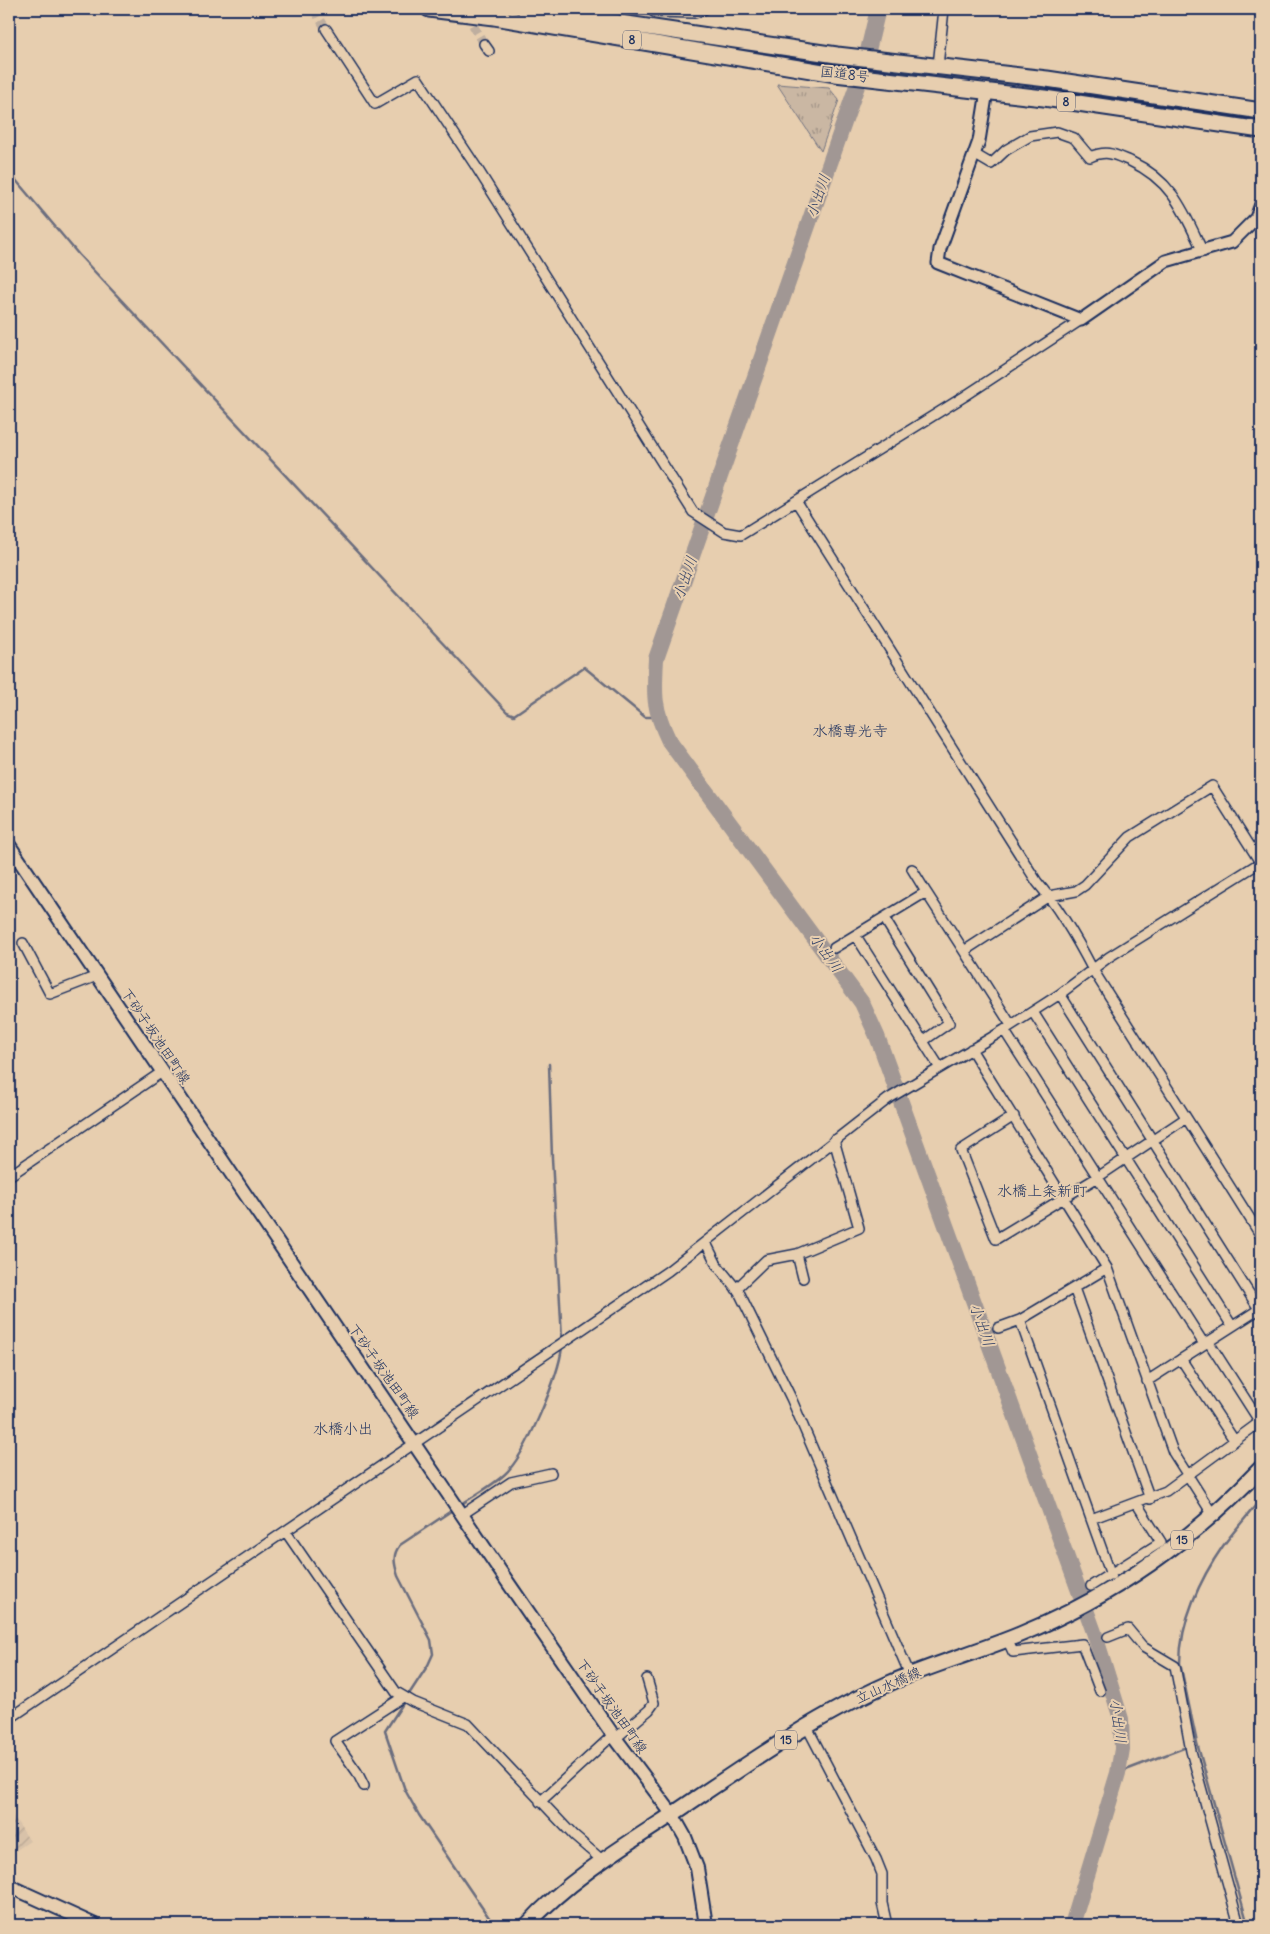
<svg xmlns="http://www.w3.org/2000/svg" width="1270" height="1934" font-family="Delius,'Klee One',sans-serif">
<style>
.industrial{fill:url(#industrial-furrows)}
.grass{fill:url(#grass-tufts);stroke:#727380}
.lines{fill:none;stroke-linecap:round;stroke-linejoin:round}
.stream{stroke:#6b6d7e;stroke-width:2.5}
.river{stroke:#a19794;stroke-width:16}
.minor-tunnel{stroke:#beae9f;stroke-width:9;stroke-dasharray:9 4.5;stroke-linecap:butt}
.minor-casing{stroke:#1b2f5e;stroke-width:12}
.tertiary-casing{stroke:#1b2f5e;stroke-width:15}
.secondary-casing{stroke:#1b2f5e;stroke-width:16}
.primary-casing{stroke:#1b2f5e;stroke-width:18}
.trunk-casing{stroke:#1b2f5e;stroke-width:19}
.minor{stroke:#e7ceaf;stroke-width:9}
.tertiary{stroke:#e7ceaf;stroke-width:11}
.secondary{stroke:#e7ceaf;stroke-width:12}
.primary{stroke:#e7ceaf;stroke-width:14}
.trunk{stroke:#e7ceaf;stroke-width:15}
.labels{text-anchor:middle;stroke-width:4;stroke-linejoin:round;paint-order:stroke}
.shield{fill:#e7ceaf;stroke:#585f76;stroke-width:1}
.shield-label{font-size:12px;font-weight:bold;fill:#1b2f5e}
.street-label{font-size:14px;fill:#1b2f5e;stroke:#e7ceaf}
.water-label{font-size:15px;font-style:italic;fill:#2f3f66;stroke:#e7ceaf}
.neighbourhood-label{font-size:15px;fill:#1b2f5e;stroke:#e7ceaf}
</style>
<defs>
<pattern id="industrial-furrows" width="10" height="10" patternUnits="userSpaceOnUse" patternTransform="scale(1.25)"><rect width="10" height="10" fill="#d8c2a9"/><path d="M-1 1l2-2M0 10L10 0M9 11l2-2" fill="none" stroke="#b9a794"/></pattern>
<pattern id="grass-tufts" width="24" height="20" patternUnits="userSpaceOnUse" patternTransform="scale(1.25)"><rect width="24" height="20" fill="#cab7a3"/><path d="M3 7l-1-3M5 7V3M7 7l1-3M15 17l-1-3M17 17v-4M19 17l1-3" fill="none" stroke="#a39588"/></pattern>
</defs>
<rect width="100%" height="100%" fill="#e7ceaf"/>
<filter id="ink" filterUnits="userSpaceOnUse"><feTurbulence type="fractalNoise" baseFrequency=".02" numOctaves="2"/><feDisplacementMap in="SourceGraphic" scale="10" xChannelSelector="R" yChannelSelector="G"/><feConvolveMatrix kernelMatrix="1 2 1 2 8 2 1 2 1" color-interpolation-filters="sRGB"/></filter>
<g filter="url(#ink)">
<path class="industrial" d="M 9,1810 L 30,1841 L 9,1855 Z"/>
<path class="grass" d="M 777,84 L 829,88 L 839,100 L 821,151 Z"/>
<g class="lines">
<path class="stream" d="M 9,172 L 79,255 L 507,712 L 514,715 L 584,667 L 645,717 L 657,717
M 549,1064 L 552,1158 L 562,1339
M 460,1505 C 475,1495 492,1486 505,1474 C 526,1455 559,1375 562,1347
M 454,1509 L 400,1545 C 392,1555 394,1563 398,1576 L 431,1640 L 433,1654 L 428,1665 L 385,1731 L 405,1790 L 419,1815 L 494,1925
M 1118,1773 L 1197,1743
M 1248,1925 L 1197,1743 L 1180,1663 C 1180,1622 1200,1579 1223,1546 C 1235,1529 1249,1515 1261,1498"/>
<path class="river" d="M 878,9 L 865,63 L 656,659 C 654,695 653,708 669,741 L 862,1003 L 877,1036 L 1094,1632 L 1121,1719 L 1122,1749 L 1118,1773 L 1072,1925"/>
<path class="minor-tunnel" d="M 314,9 L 326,29
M 466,13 L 484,44"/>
<defs>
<path id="minor" d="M 1256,9 L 1261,14
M 654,12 L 695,13 L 705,9
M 326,29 L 375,104 L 418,79 L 475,165 L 693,512 L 724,532 L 741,535 L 965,396 L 1081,320
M 484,44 L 489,51
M 938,66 L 944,9
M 974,154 L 991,164 L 1006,150 L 1030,136 L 1057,132 L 1074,138 L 1090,157 C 1107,150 1113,154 1130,161 C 1173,181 1184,212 1203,252
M 796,501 L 1037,882 C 1060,909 1077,939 1093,970 L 1261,1236
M 926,892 L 964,951 L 1049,896 L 1076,891 L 1085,885 L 1130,837 L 1212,786 L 1260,862
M 884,918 L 949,1023 L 923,1041
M 856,936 L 940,1068
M 23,943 L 50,994 L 97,976
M 834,948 L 926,892 L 912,869
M 964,951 L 1011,1025
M 1060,994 L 1259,1309
M 1033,1012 L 1232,1326
M 1004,1030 L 1204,1344
M 971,1049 L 1107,1268 L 1173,1452 L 1213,1515
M 1014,1116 L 961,1150 L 996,1239 L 1098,1177 L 1186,1118
M 9,1176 L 162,1072
M 706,1243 L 717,1265 L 739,1292 L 791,1398 L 910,1675
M 797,1254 L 859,1228 L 834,1140
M 1074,1288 L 1150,1499
M 736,1289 L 766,1260 L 797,1254 L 803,1278
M 1020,1320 L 1111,1575
M 998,1328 L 1020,1320 L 1107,1268
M 1181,1359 L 1234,1440
M 1147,1381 L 1261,1308
M 463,1514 L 511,1482 L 551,1473
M 1091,1519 L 1166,1491 L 1260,1422 L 1208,1341
M 286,1532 L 396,1692 L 413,1702 L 468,1724 L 574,1836 L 602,1860
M 1091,1586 L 1161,1542 L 1137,1504
M 1108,1637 L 1128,1629 L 1143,1647 L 1175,1666 L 1191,1751 L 1239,1925
M 1007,1639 L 1013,1652 L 1082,1644 L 1100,1691
M 9,1719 L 668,1271 L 888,1099 L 1004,1030 L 1060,994 L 1109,957 L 1261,862
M 807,1727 L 876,1859 L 882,1874 L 882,1903 L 887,1925
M 616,1738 L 649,1710 L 654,1703 L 647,1679
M 364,1786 L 357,1772 L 335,1741 L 403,1697
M 540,1802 L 613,1735"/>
<path id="tertiary" d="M 987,91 L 979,141 L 940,249 L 938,263 L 1081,320 L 1166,261 L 1232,242 L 1256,218 L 1261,204"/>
<path id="secondary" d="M 9,845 L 509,1584 L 613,1735 L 672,1814 L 685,1837 L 697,1868 L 706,1925
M 9,1886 L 95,1925"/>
<path id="primary" d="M 527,1925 C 568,1880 621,1848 673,1814 C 743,1767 813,1717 890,1683 C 933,1664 978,1652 1021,1634 C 1112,1597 1194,1539 1261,1468"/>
<path id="trunk" d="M 429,9 L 494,17 L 835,74 L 1044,98 L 1261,130
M 525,9 L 837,55 L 1047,79 L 1261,111"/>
</defs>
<use href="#minor" class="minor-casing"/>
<use href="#tertiary" class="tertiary-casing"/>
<use href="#secondary" class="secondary-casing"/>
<use href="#primary" class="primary-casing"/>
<use href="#trunk" class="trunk-casing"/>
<use href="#minor" class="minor"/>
<use href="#tertiary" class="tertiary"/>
<use href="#secondary" class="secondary"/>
<use href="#primary" class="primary"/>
<use href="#trunk" class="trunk"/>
</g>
</g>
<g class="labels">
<g class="shield">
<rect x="623" y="30.5" width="18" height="19" rx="4"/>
<rect x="1057" y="92.5" width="18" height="19" rx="4"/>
<rect x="1171" y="1530.5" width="22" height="19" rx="4"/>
<rect x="775" y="1730.5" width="22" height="19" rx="4"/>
</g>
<g class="shield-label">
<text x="632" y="44">8</text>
<text x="1066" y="106">8</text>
<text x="1182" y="1544">15</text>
<text x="786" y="1744">15</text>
</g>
<g class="street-label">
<text transform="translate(845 74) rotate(7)" y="5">国道8号</text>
<text transform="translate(156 1036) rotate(56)" y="5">下砂子坂池田町線</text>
<text transform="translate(384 1371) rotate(55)" y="5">下砂子坂池田町線</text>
<text transform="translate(888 1685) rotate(-24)" y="5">立山水橋線</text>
<text transform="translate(612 1706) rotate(55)" y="5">下砂子坂池田町線</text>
</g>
<g class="water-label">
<text transform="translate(818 196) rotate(-71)" y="5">小出川</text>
<text transform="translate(685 578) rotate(-71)" y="5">小出川</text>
<text transform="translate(826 953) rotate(54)" y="5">小出川</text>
<text transform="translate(982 1325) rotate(70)" y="5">小出川</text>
<text transform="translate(1118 1721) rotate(83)" y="5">小出川</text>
</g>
<g class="neighbourhood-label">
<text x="850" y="736">水橋専光寺</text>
<text x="1042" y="1196">水橋上条新町</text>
<text x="343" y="1434">水橋小出</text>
</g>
</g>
<rect width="1270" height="1934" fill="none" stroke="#e7ceaf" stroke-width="30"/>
<rect x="15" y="15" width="1240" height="1904" fill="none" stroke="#1b2f5e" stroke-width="2" filter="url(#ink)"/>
</svg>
